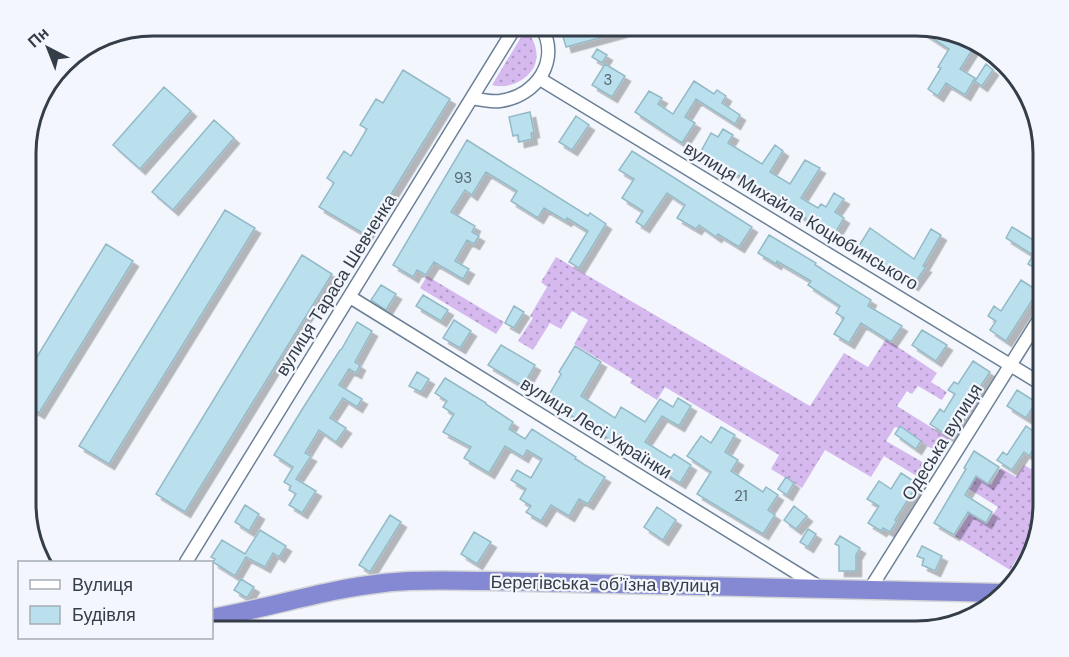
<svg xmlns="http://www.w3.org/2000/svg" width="1069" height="657" font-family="'DM Sans',sans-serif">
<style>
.grass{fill:url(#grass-dots)}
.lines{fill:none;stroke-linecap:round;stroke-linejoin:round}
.canal{stroke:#60b1af;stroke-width:12}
.building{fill:#bae0ee;stroke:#95bac7;stroke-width:1.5;filter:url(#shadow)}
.minor-casing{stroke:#6b8097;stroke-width:15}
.highway-casing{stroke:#d2d4d7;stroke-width:21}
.minor{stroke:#fff;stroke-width:12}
.highway{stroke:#8589d3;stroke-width:18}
.labels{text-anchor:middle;stroke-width:4.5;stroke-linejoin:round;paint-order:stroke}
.number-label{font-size:15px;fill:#566672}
.street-label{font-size:18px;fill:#343d48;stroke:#f3f7fd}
.rim{fill:none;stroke:#343d48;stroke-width:3}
</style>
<defs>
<pattern id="grass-dots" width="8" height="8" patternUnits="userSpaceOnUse" patternTransform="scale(1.5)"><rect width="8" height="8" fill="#d6b9ef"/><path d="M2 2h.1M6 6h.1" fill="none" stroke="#ae98c4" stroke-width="1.8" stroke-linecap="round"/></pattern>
<filter id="shadow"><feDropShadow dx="5.5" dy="5.5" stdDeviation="0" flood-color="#0004"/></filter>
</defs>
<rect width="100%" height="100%" fill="#f3f7fd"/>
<path class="grass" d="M 526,29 C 530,35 535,42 536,50 C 541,74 512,91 492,85 Z
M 556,257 L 810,406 L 844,353 L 868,367 L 886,339 L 937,373 L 931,382 L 947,392 L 942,400 L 918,386 L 912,394 L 907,391 L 897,406 L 950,439 L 940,454 L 921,442 L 921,440 L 900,427 L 899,428 L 895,427 L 886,441 L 931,467 L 923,480 L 884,456 L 871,477 L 825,450 L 802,488 L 771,469 L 779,455 L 665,387 L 657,400 L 630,383 L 632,379 L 574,344 L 588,320 L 572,311 L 561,329 L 550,323 L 533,350 L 518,341 L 533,318 L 530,316 L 547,287 L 541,282 Z
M 427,276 L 504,322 L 496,334 L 420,288 Z
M 1038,459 L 1043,463 L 1043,512 L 1030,551 L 1024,547 L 1010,570 L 955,536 L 970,513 L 987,524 L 998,507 L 958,482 L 967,469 L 991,485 L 1001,468 L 1016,477 L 1024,465 L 1031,469 Z"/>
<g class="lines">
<path class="canal" d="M 389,631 L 398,629 L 429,627 L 620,631"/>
</g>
<path class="building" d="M 560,26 L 610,26 L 621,32 L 566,47 Z
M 919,26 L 976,44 L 960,69 L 975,78 L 965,95 L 946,83 L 938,96 L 928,89 L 941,68 L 938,67 L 949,49 L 918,29 Z
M 597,49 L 607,55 L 602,63 L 592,57 Z
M 605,64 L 625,76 L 612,97 L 592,85 Z
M 986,64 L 993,70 L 982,86 L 975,81 Z
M 403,70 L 450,99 L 366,235 L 319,207 L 334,183 L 327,178 L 344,151 L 351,156 L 367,129 L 360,125 L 376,99 L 383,103 Z
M 694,81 L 714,94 L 717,90 L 726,96 L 722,103 L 740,115 L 735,124 L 696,99 L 685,117 L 695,123 L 682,143 L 635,112 L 649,91 L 662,98 L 658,104 L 673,114 Z
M 164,87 L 191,111 L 140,169 L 113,145 Z
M 530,112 L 534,132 L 531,133 L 532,139 L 519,142 L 518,135 L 513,136 L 509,117 Z
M 576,116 L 589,125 L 572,150 L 559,142 Z
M 214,120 L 234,138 L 173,210 L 152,192 Z
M 723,129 L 733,135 L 728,143 L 762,164 L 775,145 L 783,151 L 770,172 L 790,184 L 805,160 L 820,168 L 801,198 L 818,208 L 821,204 L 826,207 L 834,193 L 844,199 L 835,212 L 844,218 L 834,235 L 779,203 L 780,201 L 746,180 L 700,153 L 711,133 L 718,137 Z
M 467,140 L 588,216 L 590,213 L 606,224 L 579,268 L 569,262 L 588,231 L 567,218 L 566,221 L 544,208 L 538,218 L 511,201 L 517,191 L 486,172 L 472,195 L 465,190 L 451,212 L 475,226 L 472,232 L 479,236 L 474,244 L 467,240 L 455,261 L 469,269 L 463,279 L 434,262 L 426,275 L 417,270 L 413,277 L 393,265 Z
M 632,151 L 752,227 L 739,247 L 718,234 L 716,237 L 699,225 L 696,229 L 677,218 L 685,205 L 667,193 L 644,227 L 636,222 L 643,211 L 622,198 L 634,179 L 619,170 Z
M 225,210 L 255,228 L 109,464 L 79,446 Z
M 1012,227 L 1040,244 L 1043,239 L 1043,273 L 1028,264 L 1033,255 L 1006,238 Z
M 870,228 L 914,259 L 931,229 L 941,235 L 923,266 L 926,267 L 913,285 L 857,249 Z
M 769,235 L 816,263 L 815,265 L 871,300 L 868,306 L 902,326 L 891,342 L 861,323 L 849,343 L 834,334 L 844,318 L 836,313 L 840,306 L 808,285 L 811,281 L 777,261 L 776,264 L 758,253 Z
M 106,244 L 133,261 L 39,413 L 27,406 L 27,373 Z
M 302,255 L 332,274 L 185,512 L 156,494 Z
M 1021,280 L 1038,291 L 1006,341 L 990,330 L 996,321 L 988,316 L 994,306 L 1001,311 Z
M 381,285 L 396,294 L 386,310 L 371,300 Z
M 423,295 L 448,310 L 441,321 L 416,306 Z
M 514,306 L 524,312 L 514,328 L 505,323 Z
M 454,320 L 471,331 L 460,348 L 443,338 Z
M 357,322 L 372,331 L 355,362 L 360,365 L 356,373 L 349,369 L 339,385 L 362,399 L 357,407 L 343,398 L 330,418 L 346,428 L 336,442 L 319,430 L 305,453 L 311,456 L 296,479 L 316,491 L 302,513 L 289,505 L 296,494 L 289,490 L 291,486 L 284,482 L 293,467 L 274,455 L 303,408 L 340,350 L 341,350 Z
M 922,330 L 947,345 L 936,361 L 912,345 Z
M 501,345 L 535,365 L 523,386 L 488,365 Z
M 575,346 L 601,362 L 581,396 L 615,418 L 621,407 L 645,422 L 660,399 L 673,407 L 678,398 L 691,406 L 679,426 L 662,416 L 645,442 L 671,458 L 674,454 L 691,465 L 680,483 L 546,400 L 561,374 L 559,372 Z
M 973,361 L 990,372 L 980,387 L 979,387 L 948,436 L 930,424 L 940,409 L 944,412 L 955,394 L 948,390 L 954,382 L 958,384 Z
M 417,372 L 429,379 L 421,392 L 409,386 Z
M 445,378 L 486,403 L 486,404 L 513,422 L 509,429 L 525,439 L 532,429 L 576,457 L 575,459 L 605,477 L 588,504 L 579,499 L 569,516 L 551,505 L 541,521 L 526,512 L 531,506 L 520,499 L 526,489 L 511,480 L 517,470 L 531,478 L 542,459 L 527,450 L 523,457 L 505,446 L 489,473 L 464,458 L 471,447 L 443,432 L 454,414 L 443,407 L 447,401 L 435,393 Z
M 1017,390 L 1036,402 L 1026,418 L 1007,406 Z
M 900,426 L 921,441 L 916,449 L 895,434 Z
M 1026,426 L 1042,437 L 1029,456 L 1024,452 L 1012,470 L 997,460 L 1003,452 L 1007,455 Z
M 721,427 L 735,435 L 725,452 L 738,460 L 731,471 L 763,492 L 766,487 L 778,495 L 768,510 L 775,515 L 763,534 L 697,494 L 711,472 L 687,456 L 701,436 L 711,443 Z
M 974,451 L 999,467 L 988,484 L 976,476 L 965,495 L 992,512 L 986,523 L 968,512 L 954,535 L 934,523 L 966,469 L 964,468 Z
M 901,473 L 918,484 L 895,520 L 897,521 L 890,532 L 883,528 L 881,531 L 868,523 L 879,506 L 867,499 L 879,481 L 891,489 Z
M 786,477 L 794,483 L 787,495 L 778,489 Z
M 245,505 L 259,514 L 249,531 L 235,522 Z
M 794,506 L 807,516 L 796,529 L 784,520 Z
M 657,507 L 676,520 L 663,540 L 644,527 Z
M 390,515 L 401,522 L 370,572 L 359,565 Z
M 808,529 L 816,534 L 808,547 L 800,542 Z
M 260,530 L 286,546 L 279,557 L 273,553 L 265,567 L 246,557 L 235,576 L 213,562 L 215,559 L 211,557 L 222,540 L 245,554 Z
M 474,532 L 491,542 L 477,564 L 461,554 Z
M 840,536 L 860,548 L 856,555 L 856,571 L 839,571 L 839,546 L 835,544 Z
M 1028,542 L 1033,544 L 1021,575 L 1012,570 Z
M 922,546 L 942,556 L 935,571 L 922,565 L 924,559 L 917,556 Z
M 241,579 L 254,587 L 247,598 L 234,590 Z"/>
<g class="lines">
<defs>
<path id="minor" d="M 540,79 L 1043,385
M 472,98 C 481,100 491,102 500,101 C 537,96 561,60 541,26
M 350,297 L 821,588
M 186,562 L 516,26
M 870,589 L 1043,313"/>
<path id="highway" d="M 212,618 C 269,608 326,589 384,583 C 418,579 453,581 487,581 L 1003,593"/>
</defs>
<use href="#minor" class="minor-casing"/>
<use href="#highway" class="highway-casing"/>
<use href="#minor" class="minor"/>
<use href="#highway" class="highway"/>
</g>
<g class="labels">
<g class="number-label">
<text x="608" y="85">3</text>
<text x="463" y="183">93</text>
<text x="741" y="501">21</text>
</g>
<g class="street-label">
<text transform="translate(801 216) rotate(31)" y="6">вулиця Михайла Коцюбинського</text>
<text transform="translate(336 285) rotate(-58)" y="6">вулиця Тараса Шевченка</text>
<text transform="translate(596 428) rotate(32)" y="6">вулиця Лесі Українки</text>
<text transform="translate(942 442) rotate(-58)" y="6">Одеська вулиця</text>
<text transform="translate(605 584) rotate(1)" y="6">Берегівська-обʼїзна вулиця</text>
</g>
</g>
<path d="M0 0H1069V657H0ZM153 36H916A117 117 0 0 1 1033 153V504A117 117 0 0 1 916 621H153A117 117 0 0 1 36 504V153A117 117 0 0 1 153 36Z" fill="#f3f7fd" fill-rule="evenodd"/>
<path class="rim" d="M153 36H916A117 117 0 0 1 1033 153V504A117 117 0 0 1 916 621H153A117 117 0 0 1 36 504V153A117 117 0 0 1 153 36Z"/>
<rect x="18" y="561" width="195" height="78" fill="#f3f7fd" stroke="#a7adb5" stroke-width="1.5"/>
<rect x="30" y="580" width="30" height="9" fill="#ffffff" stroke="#a7adb5" stroke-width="1.5"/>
<text x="72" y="591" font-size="18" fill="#343d48">Вулиця</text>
<rect x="30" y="606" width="30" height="18" fill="#bae0ee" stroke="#a7adb5" stroke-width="1.5"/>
<text x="72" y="621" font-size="18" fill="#343d48">Будівля</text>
<g transform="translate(48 48) rotate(318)" stroke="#f3f7fd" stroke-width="4.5" paint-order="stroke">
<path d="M0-4.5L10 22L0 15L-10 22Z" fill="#343d48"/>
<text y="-9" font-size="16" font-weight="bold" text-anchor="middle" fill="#343d48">Пн</text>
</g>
</svg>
